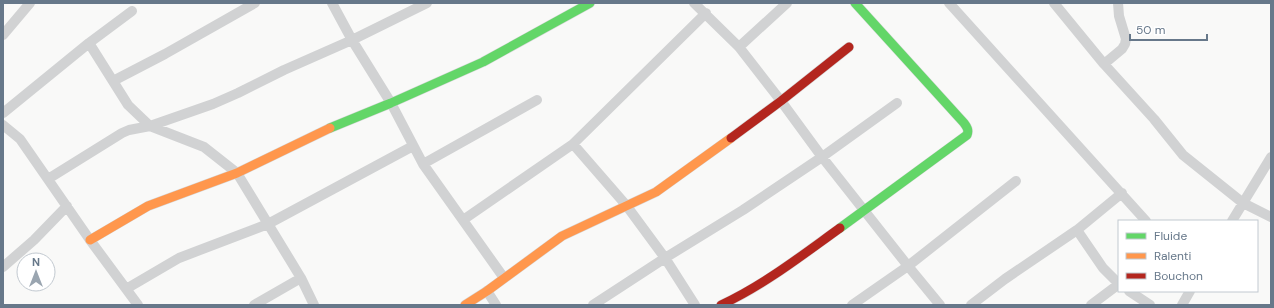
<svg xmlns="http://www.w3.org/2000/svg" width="1274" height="308" font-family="'DM Sans',sans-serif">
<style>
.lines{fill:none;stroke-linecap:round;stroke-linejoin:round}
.fast-casing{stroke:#d6d7d8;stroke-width:10}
.slow-casing{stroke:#d6d7d8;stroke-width:10}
.jam-casing{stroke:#d6d7d8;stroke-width:10}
.street{stroke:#d1d2d3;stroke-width:10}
.fast{stroke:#63d668;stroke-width:9}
.slow{stroke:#ff974d;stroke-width:9}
.jam{stroke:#b3261e;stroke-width:9}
</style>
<rect width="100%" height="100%" fill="#f9f9f8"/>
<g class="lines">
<defs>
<path id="fast" d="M 330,128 L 391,103 L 483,62 L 590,3
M 840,228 L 967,135 C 969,130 967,127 964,123 L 855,3"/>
<path id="slow" d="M 90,240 L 148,206 L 237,173 L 330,128
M 465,305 L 487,291 L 562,236 L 656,192 L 731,138"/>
<path id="jam" d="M 731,138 L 781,101 L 849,47
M 721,305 C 764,285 801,256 840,228"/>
</defs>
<use href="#fast" class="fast-casing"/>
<use href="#slow" class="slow-casing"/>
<use href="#jam" class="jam-casing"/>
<path class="street" d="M 332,3 L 352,40 L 391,103 L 423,164 L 504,278
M 694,3 L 739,47 L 781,101 L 822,157 L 908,266 L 940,305
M 949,3 L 1146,221
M 1054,3 L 1104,64 L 1154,119 L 1183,155 L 1243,203 L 1271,217
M 3,35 L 30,3
M 89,43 L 128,105 L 150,126 L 204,147 L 237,173 L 301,278 L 314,305
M 739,47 L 787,3
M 1104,64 L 1122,49 L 1125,44 L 1126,39 L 1119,16 L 1118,3
M 113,81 L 165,54 L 255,3
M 3,113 L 89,43 L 132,11
M 3,125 L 20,139 L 90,240 L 138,305
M 573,144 L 626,205 L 665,258 L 695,305
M 423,164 L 537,100
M 48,179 L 122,133 L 129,130 L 150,126 L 213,104 L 238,93 L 284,70 L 352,40 L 427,3
M 463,220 L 573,144 L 706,13
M 1232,221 L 1271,157
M 1077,230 L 1103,268 L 1119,284
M 3,267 L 34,240 L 67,206
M 126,289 L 179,258 L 268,224 L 413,146
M 487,291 L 496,305
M 1129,291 L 1150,305
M 254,305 L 301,278
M 593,305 L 665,258 L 743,210 L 822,157 L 897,103
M 852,305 L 908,266 L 1016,181
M 971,305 L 1005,279 L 1077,230 L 1122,193
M 1091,305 L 1119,284
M 1182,305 L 1190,291"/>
<use href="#fast" class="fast"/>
<use href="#slow" class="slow"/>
<use href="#jam" class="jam"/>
</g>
<rect width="1274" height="308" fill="none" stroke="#67788a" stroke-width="8"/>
<rect x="1118" y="220" width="140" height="72" fill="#ffffff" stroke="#c2c9d0"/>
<rect x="1126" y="233" width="20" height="6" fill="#63d668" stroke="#c2c9d0"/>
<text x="1154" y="240" font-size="12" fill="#67788a">Fluide</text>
<rect x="1126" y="253" width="20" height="6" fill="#ff974d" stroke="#c2c9d0"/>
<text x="1154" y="260" font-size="12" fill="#67788a">Ralenti</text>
<rect x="1126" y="273" width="20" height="6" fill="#b3261e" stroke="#c2c9d0"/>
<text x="1154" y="280" font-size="12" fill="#67788a">Bouchon</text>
<g transform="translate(36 272)"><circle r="19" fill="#ffffff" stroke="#c2c9d0"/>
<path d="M0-3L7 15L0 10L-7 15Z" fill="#9aa5b0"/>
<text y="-6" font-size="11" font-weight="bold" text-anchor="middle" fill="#67788a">N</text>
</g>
<path d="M1130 34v6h77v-6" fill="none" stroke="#67788a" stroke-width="2"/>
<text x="1136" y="34" font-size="12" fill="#67788a" stroke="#ffffff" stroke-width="3" paint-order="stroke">50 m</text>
</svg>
